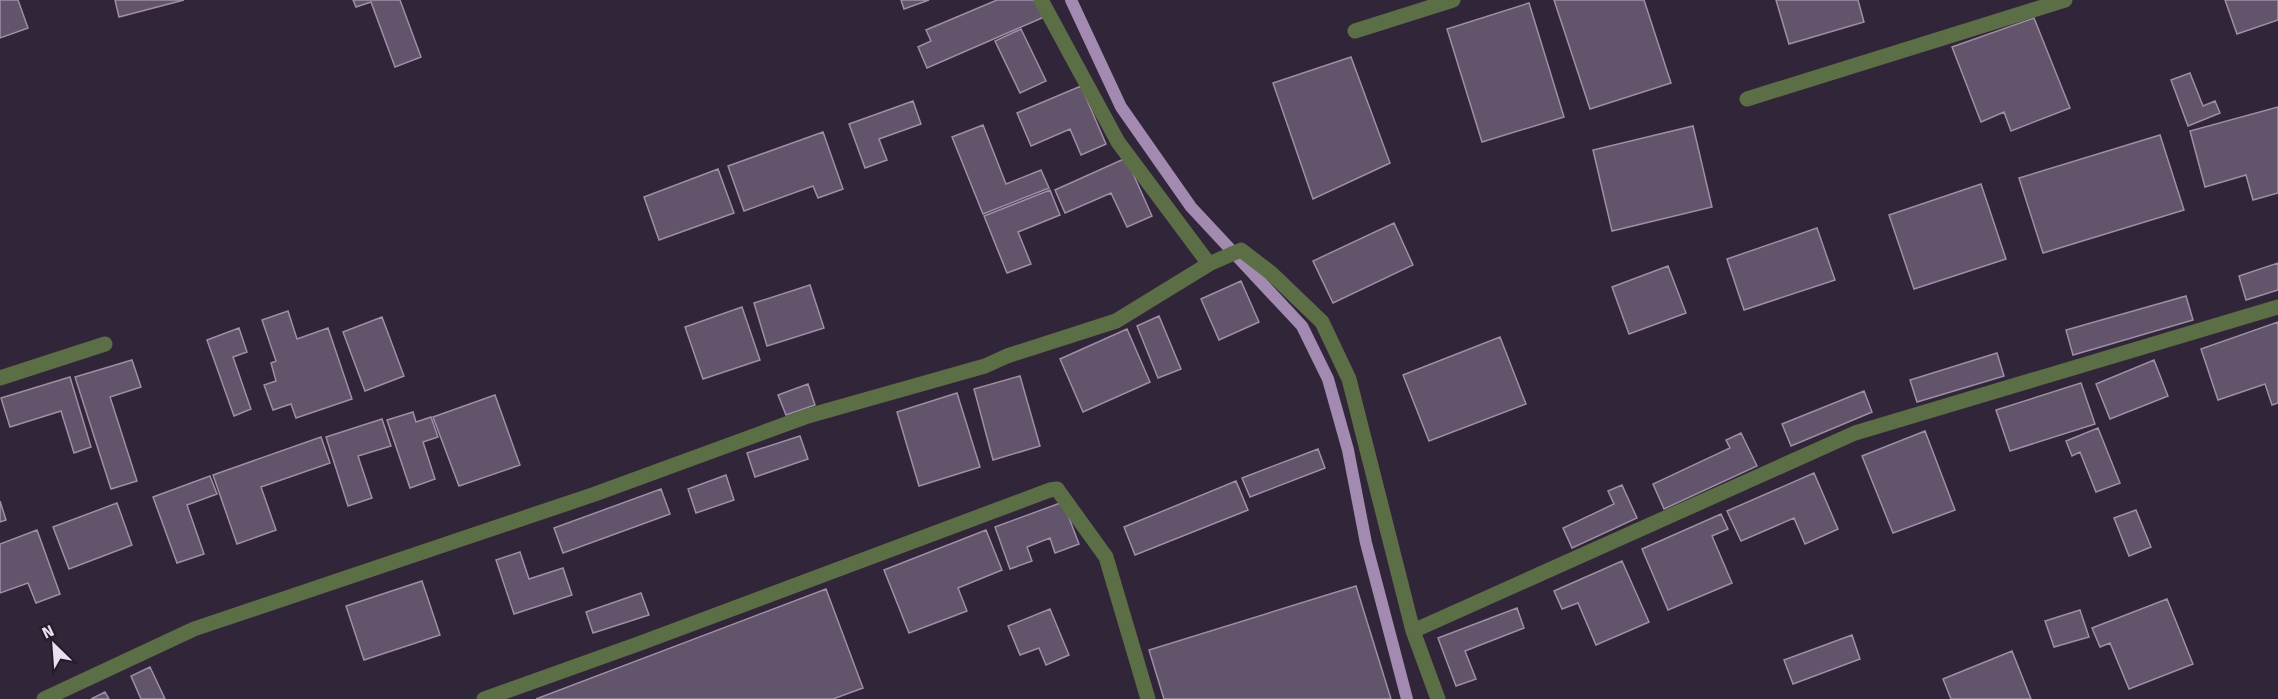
<svg xmlns="http://www.w3.org/2000/svg" width="2278" height="699" font-family="'Fira Sans',sans-serif">
<style>
.lines{fill:none;stroke-linecap:round;stroke-linejoin:round}
.stream{stroke:#a38ab1;stroke-width:12}
.building{fill:#62546a;stroke:#9e8fa7;stroke-width:1.5}
.minor{stroke:#5c6e45;stroke-width:15}
</style>
<rect width="100%" height="100%" fill="#312539"/>
<g class="lines">
<path class="stream" d="M 1071,0 L 1121,107 L 1191,207 L 1302,326 L 1328,379 L 1348,450 L 1366,543 L 1407,699"/>
</g>
<path class="building" d="M 0,0 L 18,0 L 28,28 L 0,38 Z
M 115,0 L 184,0 L 119,17 Z
M 353,0 L 400,0 L 421,57 L 395,67 L 371,2 L 356,7 Z
M 901,0 L 929,0 L 904,9 Z
M 997,0 L 1036,0 L 1044,17 L 927,68 L 918,47 L 931,41 L 926,30 Z
M 1554,0 L 1644,0 L 1671,83 L 1590,109 Z
M 1776,0 L 1858,0 L 1864,22 L 1789,44 Z
M 2225,0 L 2278,0 L 2278,20 L 2237,34 Z
M 1529,3 L 1564,117 L 1482,142 L 1447,29 Z
M 2034,18 L 2070,108 L 2011,131 L 2004,112 L 1981,122 L 1952,47 Z
M 1021,29 L 1046,81 L 1020,93 L 995,41 Z
M 1351,57 L 1390,163 L 1313,199 L 1273,83 Z
M 2190,73 L 2203,106 L 2215,101 L 2220,113 L 2188,126 L 2171,80 Z
M 1081,86 L 1106,144 L 1081,155 L 1070,129 L 1031,146 L 1017,113 Z
M 913,101 L 921,124 L 879,139 L 887,160 L 865,168 L 849,124 Z
M 2278,107 L 2278,193 L 2253,200 L 2246,175 L 2205,187 L 2190,131 Z
M 983,125 L 1006,184 L 1041,170 L 1049,188 L 983,214 L 952,137 Z
M 1693,126 L 1712,207 L 1612,231 L 1593,150 Z
M 823,132 L 843,189 L 818,198 L 813,186 L 744,211 L 728,166 Z
M 2160,135 L 2184,210 L 2043,253 L 2019,178 Z
M 1126,158 L 1152,216 L 1127,227 L 1111,193 L 1065,213 L 1055,190 Z
M 718,169 L 734,213 L 659,240 L 644,197 Z
M 1981,184 L 2006,259 L 1914,289 L 1889,215 Z
M 1050,190 L 1060,215 L 1018,232 L 1031,264 L 1007,273 L 984,216 Z
M 1394,223 L 1413,265 L 1333,303 L 1313,261 Z
M 1817,228 L 1835,280 L 1744,310 L 1727,259 Z
M 2278,263 L 2278,290 L 2246,300 L 2239,276 Z
M 1668,266 L 1686,313 L 1629,334 L 1612,287 Z
M 1241,281 L 1259,322 L 1219,340 L 1201,299 Z
M 810,285 L 824,328 L 767,346 L 754,303 Z
M 2186,296 L 2193,320 L 2073,355 L 2066,330 Z
M 742,307 L 760,360 L 703,379 L 685,327 Z
M 288,311 L 297,339 L 328,328 L 352,399 L 296,418 L 291,404 L 273,410 L 264,385 L 276,381 L 271,363 L 276,361 L 262,320 Z
M 1159,316 L 1181,369 L 1158,378 L 1137,326 Z
M 382,317 L 404,376 L 365,391 L 343,332 Z
M 2278,322 L 2278,403 L 2272,405 L 2265,384 L 2218,400 L 2201,349 Z
M 239,328 L 247,352 L 233,357 L 251,409 L 234,416 L 207,340 Z
M 1127,329 L 1150,382 L 1083,412 L 1060,359 Z
M 1500,337 L 1526,404 L 1429,441 L 1403,375 Z
M 1997,353 L 2004,376 L 1917,402 L 1910,380 Z
M 132,360 L 141,387 L 110,397 L 137,481 L 111,489 L 75,377 Z
M 2154,360 L 2168,396 L 2110,419 L 2096,384 Z
M 1020,376 L 1040,446 L 993,460 L 974,389 Z
M 70,377 L 91,447 L 74,453 L 61,411 L 10,427 L 1,398 Z
M 2081,383 L 2095,424 L 2010,451 L 1996,410 Z
M 808,384 L 815,405 L 786,415 L 778,395 Z
M 1864,391 L 1872,412 L 1791,446 L 1782,424 Z
M 957,393 L 980,467 L 919,486 L 897,412 Z
M 495,395 L 520,465 L 459,486 L 433,417 Z
M 413,412 L 416,422 L 431,417 L 438,437 L 423,442 L 435,479 L 410,488 L 387,420 Z
M 382,419 L 391,446 L 358,456 L 372,498 L 348,506 L 326,437 Z
M 2098,428 L 2120,483 L 2096,492 L 2080,452 L 2072,456 L 2066,441 Z
M 1925,431 L 1955,510 L 1893,533 L 1862,456 Z
M 1741,433 L 1757,466 L 1664,509 L 1653,484 L 1730,448 L 1726,440 Z
M 800,436 L 808,459 L 755,477 L 747,453 Z
M 321,437 L 330,463 L 261,487 L 276,530 L 237,544 L 213,475 Z
M 1318,449 L 1325,468 L 1250,497 L 1242,478 Z
M 1814,473 L 1838,529 L 1805,544 L 1794,518 L 1741,541 L 1727,511 Z
M 726,475 L 734,500 L 696,513 L 688,489 Z
M 210,476 L 217,494 L 187,505 L 204,554 L 177,563 L 153,497 Z
M 1236,481 L 1248,510 L 1135,555 L 1124,527 Z
M 1622,485 L 1637,518 L 1572,548 L 1563,528 L 1614,504 L 1608,491 Z
M 661,489 L 670,514 L 563,553 L 554,528 Z
M 0,501 L 6,520 L 0,522 Z
M 1063,502 L 1079,544 L 1055,553 L 1050,538 L 1027,547 L 1032,561 L 1010,569 L 995,527 Z
M 117,503 L 132,545 L 69,569 L 53,527 Z
M 2136,510 L 2151,547 L 2129,556 L 2114,518 Z
M 1721,514 L 1728,529 L 1712,536 L 1732,583 L 1668,610 L 1642,549 Z
M 37,530 L 60,594 L 36,603 L 28,583 L 0,593 L 0,544 Z
M 986,530 L 1002,570 L 958,588 L 967,611 L 909,633 L 884,570 Z
M 520,552 L 529,579 L 563,568 L 572,595 L 514,614 L 496,560 Z
M 1622,561 L 1649,622 L 1596,645 L 1578,603 L 1562,609 L 1554,591 Z
M 422,581 L 440,635 L 364,660 L 346,606 Z
M 1356,586 L 1391,699 L 1164,699 L 1149,650 Z
M 826,589 L 863,688 L 833,699 L 536,699 Z
M 641,593 L 649,615 L 593,633 L 586,612 Z
M 2167,599 L 2193,664 L 2129,689 L 2110,643 L 2100,647 L 2092,628 Z
M 1517,608 L 1524,628 L 1465,651 L 1476,679 L 1456,686 L 1438,638 Z
M 1050,609 L 1069,655 L 1046,665 L 1039,648 L 1020,655 L 1008,626 Z
M 2080,610 L 2089,637 L 2054,647 L 2045,621 Z
M 1852,635 L 1860,659 L 1793,684 L 1784,660 Z
M 2012,651 L 2031,699 L 1951,699 L 1943,679 Z
M 150,667 L 165,699 L 141,699 L 131,676 Z
M 105,692 L 109,699 L 91,699 Z"/>
<g class="lines">
<path class="minor" d="M 1041,0 L 1118,142 L 1209,264 L 1241,250 L 1271,273 L 1322,322 L 1349,379 L 1413,631 L 1438,699
M 1355,31 L 1453,0
M 1747,99 L 2065,0
M 0,378 L 105,344
M 1413,631 L 1855,433 L 2278,307
M 44,699 L 194,629 L 595,494 L 808,416 L 985,366 L 1007,356 L 1116,321 L 1209,264
M 484,699 L 638,644 L 1050,490 L 1057,489 L 1106,557 L 1148,699"/>
</g>
<g transform="translate(54 645) rotate(335)" stroke="#271b2e" stroke-width="4.5" paint-order="stroke">
<path d="M0-4.5L10 22L0 15L-10 22Z" fill="#e9e1ef"/>
<text y="-9" font-size="16" font-weight="bold" text-anchor="middle" fill="#e9e1ef">N</text>
</g>
</svg>
